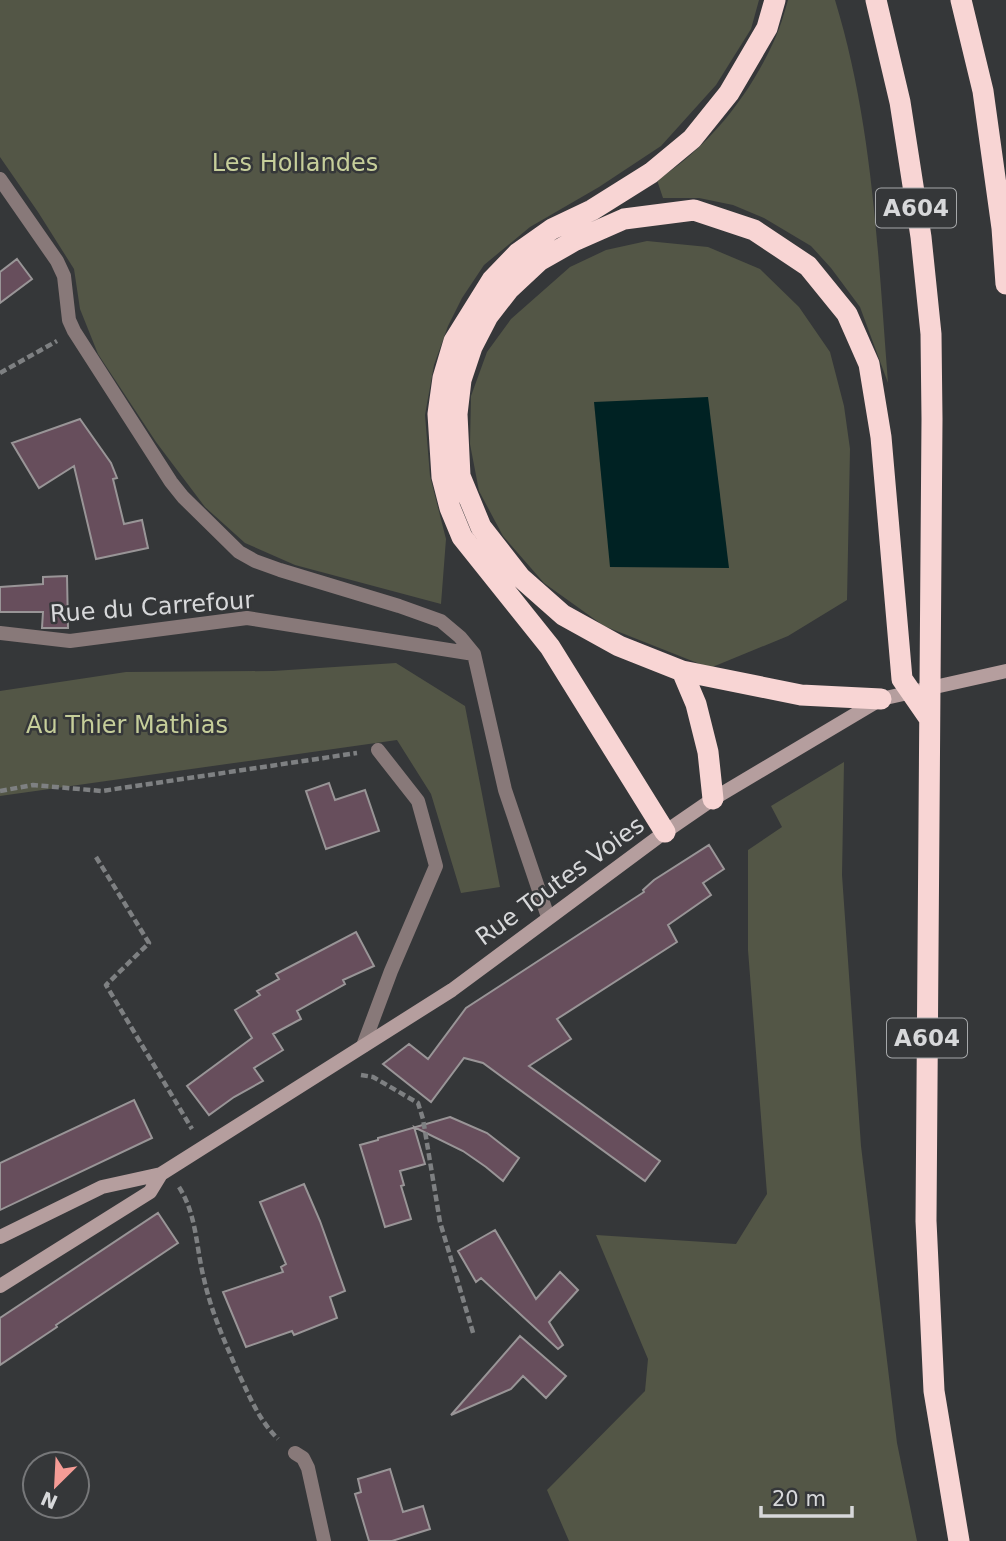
<svg xmlns="http://www.w3.org/2000/svg" width="1006" height="1541" font-family="'DejaVu Sans',sans-serif">
<style>
.green{fill:#535646}
.water{fill:#002223}
.building{fill:#674e5c;stroke:#999597;stroke-width:2}
.lines{fill:none;stroke-linecap:round;stroke-linejoin:round}
.path{stroke:#7e8082;stroke-width:4.5;stroke-dasharray:7 3.5;stroke-linecap:butt}
.lane{stroke:#887979;stroke-width:14}
.street{stroke:#887979;stroke-width:14}
.secondary{stroke:#b59e9e;stroke-width:14}
.highway{stroke:#f8d5d4;stroke-width:21}
.labels{text-anchor:middle;stroke-width:5;stroke-linejoin:round;paint-order:stroke}
.shield{fill:#353739;stroke:#a6a8aa;stroke-width:2}
.shield-label{font-size:23px;font-weight:bold;fill:#d7d8da}
.park-label{font-size:24px;fill:#c6ce9a;stroke:#353739}
.street-label{font-size:24px;fill:#d7d8da;stroke:#353739}
</style>
<rect width="100%" height="100%" fill="#353739"/>
<path class="green" d="M 0,0 L 759,0 L 751,29 L 716,85 L 661,146 L 599,187 L 530,227 L 484,265 L 462,298 L 448,326 L 434,365 L 425,415 L 430,476 L 446,539 L 441,604 L 295,565 L 245,543 L 205,507 L 156,442 L 98,354 L 80,309 L 74,269 L 38,212 L 0,157 Z
M 788,0 L 835,0 C 873,124 878,255 888,383 L 860,307 L 831,268 L 811,246 L 764,218 L 733,205 L 699,198 L 663,198 L 657,180 C 708,148 749,96 774,41 C 780,28 784,14 788,0 Z
M 647,241 L 708,247 L 760,269 L 799,307 L 830,352 L 844,406 L 850,449 L 847,600 L 788,636 L 710,668 L 604,626 L 544,583 L 503,536 L 479,491 L 470,444 L 471,396 L 487,352 L 511,319 L 570,267 L 606,250 Z
M 396,663 L 465,706 L 500,887 L 461,893 L 431,794 L 397,740 L 0,796 L 0,691 L 126,672 L 273,671 Z
M 844,762 L 842,875 L 861,1146 L 897,1443 L 917,1541 L 569,1541 L 547,1490 L 645,1391 L 648,1359 L 596,1235 L 736,1244 L 767,1194 L 748,950 L 748,850 L 782,827 L 771,806 Z"/>
<path class="water" d="M 708,397 L 729,568 L 610,567 L 594,402 Z"/>
<path class="building" d="M 17,259 L 32,279 L 0,303 L 0,272 Z
M 80,419 L 111,463 L 117,478 L 113,479 L 124,524 L 142,520 L 148,548 L 96,559 L 74,466 L 39,488 L 12,443 Z
M 67,576 L 68,628 L 42,628 L 43,612 L 0,612 L 0,587 L 43,584 L 43,577 Z
M 329,783 L 335,800 L 365,790 L 379,831 L 326,849 L 306,791 Z
M 709,845 L 724,869 L 703,883 L 711,895 L 668,925 L 677,942 L 557,1019 L 571,1039 L 529,1066 L 660,1161 L 645,1181 L 483,1063 L 464,1058 L 431,1102 L 383,1064 L 409,1044 L 428,1059 L 466,1008 L 644,892 L 643,890 L 654,880 Z
M 356,932 L 374,966 L 343,980 L 345,984 L 297,1011 L 301,1019 L 273,1034 L 283,1050 L 254,1068 L 263,1081 L 234,1097 L 209,1115 L 187,1086 L 252,1038 L 235,1010 L 260,995 L 257,991 L 279,979 L 276,974 Z
M 134,1100 L 152,1138 L 0,1210 L 0,1163 Z
M 450,1117 L 487,1133 L 519,1158 L 503,1181 L 486,1167 L 463,1151 L 414,1127 L 425,1164 L 400,1171 L 404,1185 L 401,1186 L 411,1219 L 385,1227 L 360,1145 L 378,1140 L 378,1138 Z
M 304,1184 L 320,1221 L 345,1291 L 330,1297 L 337,1318 L 294,1335 L 292,1331 L 246,1347 L 223,1292 L 283,1272 L 281,1267 L 286,1264 L 260,1202 Z
M 158,1213 L 178,1243 L 56,1325 L 57,1327 L 0,1365 L 0,1318 Z
M 495,1230 L 536,1299 L 560,1272 L 578,1290 L 549,1322 L 563,1345 L 558,1349 L 481,1278 L 476,1282 L 458,1251 Z
M 520,1336 L 566,1376 L 546,1398 L 523,1376 L 511,1389 L 451,1415 Z
M 390,1469 L 403,1512 L 423,1506 L 430,1529 L 392,1541 L 369,1541 L 355,1494 L 361,1492 L 358,1479 Z"/>
<g class="lines">
<path class="path" d="M 0,373 L 57,341
M 0,791 L 33,785 L 102,791 L 357,753
M 96,857 L 149,943 L 106,985 L 192,1129
M 361,1075 L 373,1077 L 418,1103 L 423,1119 L 440,1222 L 474,1336
M 179,1187 C 197,1215 196,1248 204,1279 C 211,1311 224,1340 237,1370 C 249,1395 258,1419 278,1439"/>
<path class="lane" d="M 363,1046 L 391,971 L 436,866 L 418,801 L 378,750"/>
<path class="street" d="M 0,179 L 57,261 L 64,276 L 69,320 L 74,331 L 171,482 L 183,497 L 239,552 L 255,561 L 280,570 L 399,606 L 441,621 L 460,637 L 474,654 L 505,790 L 548,917
M 0,633 L 70,641 L 247,618 L 474,654
M 295,1453 L 303,1458 L 308,1468 L 324,1541"/>
<path class="secondary" d="M 0,1237 L 102,1187 L 161,1174 L 452,990 L 665,832 L 713,799 L 881,699 L 1006,671
M 0,1286 L 150,1192 L 161,1174"/>
<path class="highway" d="M 876,0 L 900,102 L 921,237 L 931,334 L 932,419 L 926,1221 L 934,1391 L 959,1541
M 961,0 L 983,91 L 1002,228 L 1006,284
M 682,671 L 801,695 L 881,699
M 713,799 L 708,752 L 696,704 L 682,671 L 619,646 L 563,615 L 520,577 L 481,527 L 460,476 L 457,414 L 461,380 L 472,347 L 488,316 L 509,289 L 539,261 L 574,241 L 624,219 L 694,210 L 754,230 L 808,266 L 847,314 L 869,364 L 881,437 L 902,679 L 929,718
M 665,832 L 550,647 L 462,537 L 450,508 L 442,477 L 438,414 L 443,378 L 454,341 L 492,280 L 518,253 L 552,229 L 592,210 L 651,173 L 692,139 L 729,93 L 767,28 L 775,0"/>
</g>
<g class="labels">
<g class="shield">
<rect x="876" y="188.5" width="80" height="39" rx="5"/>
<rect x="887" y="1018.5" width="80" height="39" rx="5"/>
</g>
<g class="shield-label">
<text x="916" y="216">A604</text>
<text x="927" y="1046">A604</text>
</g>
<g class="park-label">
<text x="295" y="171">Les Hollandes</text>
<text x="127" y="733">Au Thier Mathias</text>
</g>
<g class="street-label">
<text transform="translate(152 607) rotate(-4)" y="8">Rue du Carrefour</text>
<text transform="translate(560 881) rotate(-36)" y="8">Rue Toutes Voies</text>
</g>
</g>
<g transform="translate(56 1485) rotate(204)"><circle r="33" fill="#353739" stroke="#767779" stroke-width="2"/>
<path d="M0-5L12 26L0 18L-12 26Z" fill="#f59c96"/>
<text y="-10" font-size="19" font-weight="bold" text-anchor="middle" fill="#d7d8da">N</text>
</g>
<path d="M761 1506v10h91v-10" fill="none" stroke="#d7d8da" stroke-width="3.5"/>
<text x="772" y="1506" font-size="21" fill="#d7d8da" stroke="#353739" stroke-width="5" paint-order="stroke">20 m</text>
</svg>
